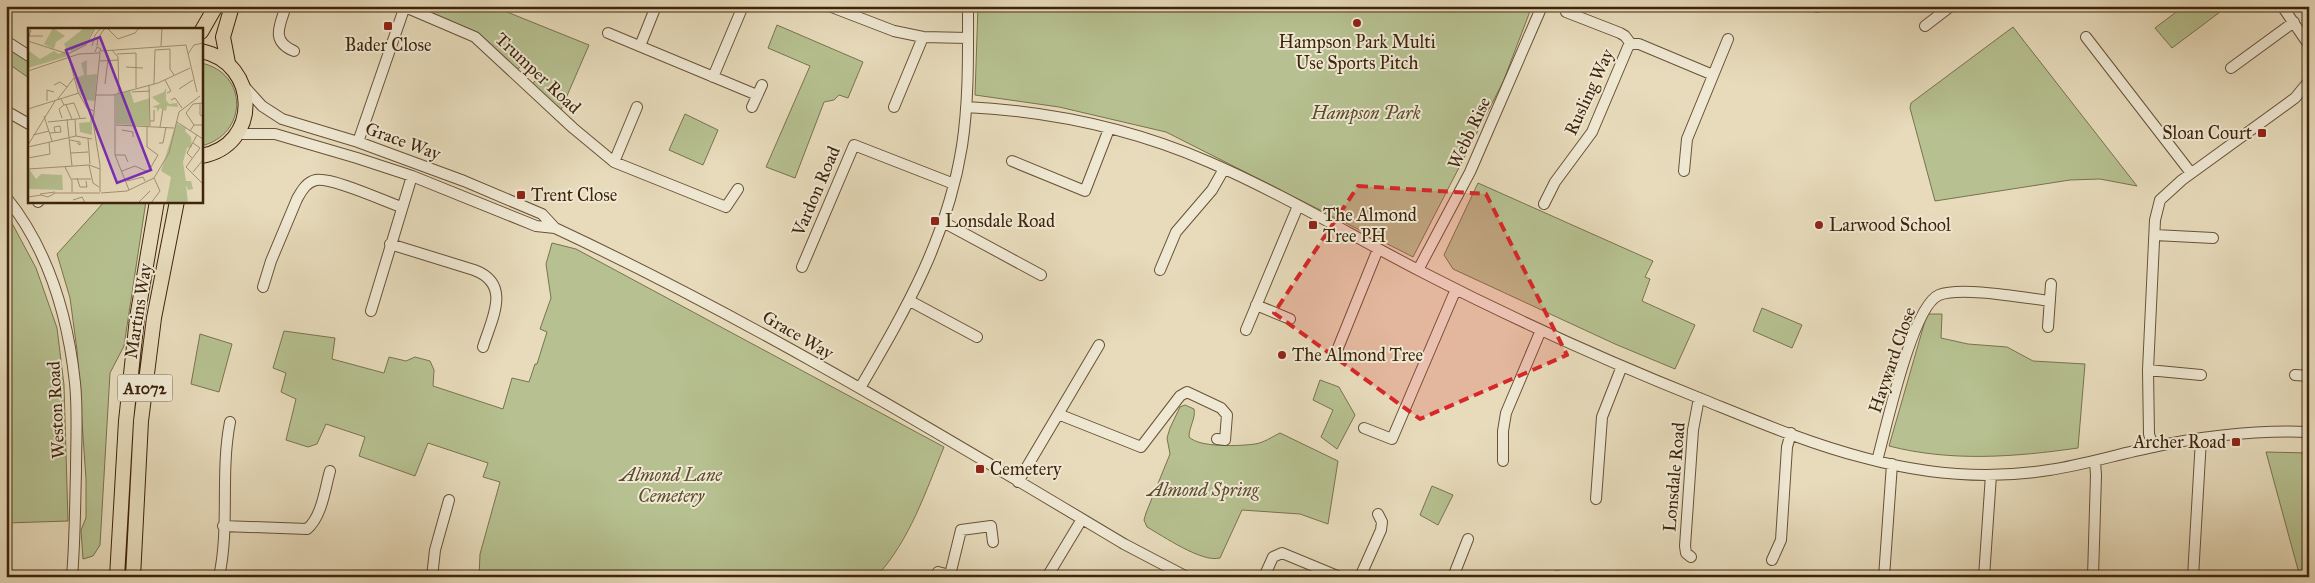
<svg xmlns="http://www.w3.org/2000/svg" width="2315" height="583" font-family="'IM FELL Great Primer',serif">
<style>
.green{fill:#b6c090;stroke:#7a724e}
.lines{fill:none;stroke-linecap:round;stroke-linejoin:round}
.minor-casing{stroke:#685237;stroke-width:12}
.major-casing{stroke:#3e240b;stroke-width:16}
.minor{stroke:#efe8d3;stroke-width:10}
.major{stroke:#e7dbbb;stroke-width:14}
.marked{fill:#d62828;fill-opacity:0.2;stroke:#d62828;stroke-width:4;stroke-dasharray:10 6;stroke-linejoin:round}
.poi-dot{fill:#8f2418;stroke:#efe8d3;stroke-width:2}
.labels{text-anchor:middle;stroke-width:4;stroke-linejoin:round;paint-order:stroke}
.shield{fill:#efe8d3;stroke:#735f47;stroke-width:1}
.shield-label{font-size:16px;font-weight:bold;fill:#3e240b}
.poi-label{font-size:18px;fill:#3e240b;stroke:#efe8d3;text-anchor:start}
.street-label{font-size:18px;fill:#3e240b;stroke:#efe8d3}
.park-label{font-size:18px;font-style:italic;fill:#5c4b2c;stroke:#efe8d3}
.inset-road{fill:none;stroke:#a39275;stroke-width:1}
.view{fill:#7b2cbf;fill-opacity:0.15;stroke:#7b2cbf;stroke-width:2.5}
.inset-edge{fill:none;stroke:#3e240b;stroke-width:2.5}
</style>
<rect width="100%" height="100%" fill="#e7dbbb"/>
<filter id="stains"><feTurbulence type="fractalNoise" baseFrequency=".004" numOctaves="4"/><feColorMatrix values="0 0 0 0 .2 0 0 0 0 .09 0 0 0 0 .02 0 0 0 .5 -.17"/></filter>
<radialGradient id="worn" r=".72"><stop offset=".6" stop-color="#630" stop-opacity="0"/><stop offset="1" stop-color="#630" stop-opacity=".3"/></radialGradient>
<path class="green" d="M 420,6 L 492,6 L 589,45 L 560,112 L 531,85 L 537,79 L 522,65 L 516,71 L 477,34 L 419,11 Z
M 978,6 L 1532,6 L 1503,82 L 1413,257 L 1166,132 L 1059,107 L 975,95 Z
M 2184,6 L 2228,6 L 2172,48 L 2155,28 Z
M 777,25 L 863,62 L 848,98 L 839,95 L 834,100 L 824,102 L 795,178 L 766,167 L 810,66 L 768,48 Z
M 2013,27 L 2137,186 L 2100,179 L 2070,180 L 1935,201 L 1910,108 L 1911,103 Z
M 6,47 L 29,61 L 29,78 L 6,62 Z
M 201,63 C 249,73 248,135 201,146 Z
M 685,114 L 718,130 L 703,165 L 669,150 Z
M 1478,183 L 1653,261 L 1645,277 L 1650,279 L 1642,301 L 1695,325 L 1675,369 L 1615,344 L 1453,269 L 1444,255 Z
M 105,201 L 146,201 L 124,346 L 110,373 L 100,545 L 93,556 L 83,559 L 81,530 L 86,518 L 86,479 L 77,350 L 70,298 L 57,254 Z
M 6,212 L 36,268 L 57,328 L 64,385 L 68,521 L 6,523 Z
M 552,243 L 576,249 L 944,447 C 925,493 910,540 876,577 L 479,577 L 480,554 L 500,482 L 483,477 L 488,463 L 428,443 L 415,476 L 359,456 L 365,437 L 326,424 L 317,444 L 308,447 L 286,440 L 296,399 L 281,392 L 286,373 L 273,368 L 284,331 L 335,338 L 332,359 L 384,373 L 389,357 L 406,361 L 415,357 L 430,361 L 434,370 L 433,386 L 503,409 L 512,378 L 529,382 L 535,364 L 537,364 L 547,332 L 540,329 L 551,298 L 546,264 Z
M 1762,308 L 1802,325 L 1792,348 L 1753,331 Z
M 1927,314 L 1942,314 L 1941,338 L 1968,344 L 2007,347 L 2033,361 L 2085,364 L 2078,448 C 2015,457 1951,462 1889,446 Z
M 200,334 L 232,344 L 219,392 L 191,384 Z
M 1320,380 L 1339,387 L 1355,415 L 1337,449 L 1321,437 L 1333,410 L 1313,400 Z
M 1185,405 L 1194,409 C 1196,418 1189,427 1189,437 C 1200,448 1240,446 1255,444 C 1263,443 1272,437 1280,433 L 1338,461 L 1328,524 L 1300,514 L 1242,510 L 1220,558 C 1202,563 1163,536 1147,527 L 1144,520 L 1146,513 L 1170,454 L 1167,438 L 1170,428 L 1180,407 Z
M 2266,452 L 2309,453 L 2309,577 L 2300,577 Z
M 1432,486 L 1453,495 L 1438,525 L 1420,515 Z"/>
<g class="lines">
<defs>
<path id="minor" d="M 286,6 C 280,25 270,41 294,51
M 829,6 L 894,31 L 923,37 L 968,38
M 2282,6 L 2309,45
M 405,7 L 475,37 L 573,128 L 614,162 L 726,207 L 738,189
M 1817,7 L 1817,6
M 1566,12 L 1620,33 L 1625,36 L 1631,44
M 1925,26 L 1951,6
M 608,33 L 757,95
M 2086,37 L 2191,173
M 6,41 L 29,56
M 640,46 L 656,6
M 2231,68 L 2294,22
M 713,77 L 743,6
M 243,85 L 262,106 L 282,119 L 358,142 L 464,181 L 542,214 L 555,228
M 752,107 L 762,85
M 894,107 L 923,37
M 966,107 C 1048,111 1133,129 1209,162 C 1283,194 1352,236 1424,273 C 1515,320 1609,362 1704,400 C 1756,421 1810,444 1865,458 C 1924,474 1987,480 2049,470 C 2084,465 2118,454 2153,447 C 2204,436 2257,430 2309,432
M 6,111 L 29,124
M 237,134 L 275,134 L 357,158 L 412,176 L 536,226 L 555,228 C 752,320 938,433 1124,544 L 1187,577
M 358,142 L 405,6
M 1012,161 L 1085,191 L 1109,129
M 614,162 L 637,107
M 1684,171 L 1687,139 L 1728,39
M 6,197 C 48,249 68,317 75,383 C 78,412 76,442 76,471 C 75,506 75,541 72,577
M 38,202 L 39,201
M 1544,204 L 1555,182 L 1592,132 L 1628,47 L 1631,44 L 1639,44 L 1713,75
M 943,222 L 1041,275
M 2155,235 L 2213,238
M 390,244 L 474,270 C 512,284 492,318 483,347
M 802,267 L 854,145 L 954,184
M 1160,270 L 1176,232 L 1212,190 L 1224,169
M 1418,270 L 1470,172 L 1542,6
M 263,287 L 271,261 L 297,199 C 301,192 306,182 316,180 C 332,177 384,201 401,207
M 910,301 L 977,337
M 1256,305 L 1290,319
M 371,311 L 412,176
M 2048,327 L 2051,284
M 1246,330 L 1298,206
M 1336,353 L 1378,249
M 2148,370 L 2201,375
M 2295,375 L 2309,376
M 860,388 C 906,309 947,239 962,146 C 969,100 968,53 968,6
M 1058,414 L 1141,447 L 1180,396 L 1187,392 L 1221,408 L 1227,415 L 1225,440 L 1217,439
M 1364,428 L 1392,439 L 1456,289
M 2153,447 L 2149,434 L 2148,370 L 2155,220 L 2160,200 L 2182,180 L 2295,98 L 2309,81
M 1503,461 L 1503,431 L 1506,413 L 1541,330
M 1877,461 C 1886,429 1912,306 1939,295 C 1961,286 2025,298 2050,301
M 1018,482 L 1099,345
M 1596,499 L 1602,417 L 1622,366
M 223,526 L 307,529 C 322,517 325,488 330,471
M 1691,557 L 1686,553 L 1685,546 L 1693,430 L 1699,398
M 1772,560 L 1781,540 L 1787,447 L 1791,433
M 219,577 C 230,526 220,473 230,422
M 432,577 L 435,550 L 449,500
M 937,577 L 938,572 L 950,575 L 961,530 L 991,526 L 993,542
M 1047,577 L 1082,519
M 1264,577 L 1273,557 L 1282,553 L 1340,577
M 1360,577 L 1381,530 L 1382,522 L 1378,514
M 1453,577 L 1468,539
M 1556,577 L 1557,576
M 1884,577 L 1892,464
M 1984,577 L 1991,475
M 2093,577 L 2096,475 L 2095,462
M 2193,577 L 2201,439"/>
<path id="major" d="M 201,32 L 216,6
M 201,51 C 260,63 261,146 201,156
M 228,63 L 223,37 L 232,6
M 117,577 L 126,421 L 137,318 L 157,201
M 133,577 L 141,421 L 154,318 L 177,201"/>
</defs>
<use href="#minor" class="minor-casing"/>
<use href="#major" class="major-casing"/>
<use href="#minor" class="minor"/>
<use href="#major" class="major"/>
</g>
<path class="marked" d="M 1358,186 L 1486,194 L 1567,355 L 1420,419 L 1274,313 Z"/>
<g class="poi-dot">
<circle cx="1357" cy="23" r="5"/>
<rect x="383" y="21" width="10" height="10" rx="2.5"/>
<rect x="2257" y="128" width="10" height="10" rx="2.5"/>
<rect x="516" y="190" width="10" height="10" rx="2.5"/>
<rect x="930" y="216" width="10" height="10" rx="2.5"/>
<rect x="1308" y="220" width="10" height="10" rx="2.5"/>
<circle cx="1819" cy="225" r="5"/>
<circle cx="1282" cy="355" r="5"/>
<rect x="2231" y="437" width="10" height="10" rx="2.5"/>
<rect x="975" y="464" width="10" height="10" rx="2.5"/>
</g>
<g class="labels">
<rect class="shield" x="117.5" y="374.5" width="55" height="27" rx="4"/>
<g class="shield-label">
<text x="145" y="394">A1072</text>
</g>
<g class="poi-label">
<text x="1357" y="48" text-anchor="middle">Hampson Park Multi<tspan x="1357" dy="21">Use Sports Pitch</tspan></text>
<text x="388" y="51" text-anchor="middle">Bader Close</text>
<text x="2252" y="139" text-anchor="end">Sloan Court</text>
<text x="531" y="201">Trent Close</text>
<text x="1323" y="221">The Almond<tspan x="1323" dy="21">Tree PH</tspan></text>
<text x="945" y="227">Lonsdale Road</text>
<text x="1829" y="231">Larwood School</text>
<text x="1292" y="361">The Almond Tree</text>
<text x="2226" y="448" text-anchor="end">Archer Road</text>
<text x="990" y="475">Cemetery</text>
</g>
<g class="street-label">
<text transform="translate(538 73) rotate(43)" y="6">Trumper Road</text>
<text transform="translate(1589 92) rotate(-65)" y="6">Rusling Way</text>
<text transform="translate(1469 133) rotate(-65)" y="6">Webb Rise</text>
<text transform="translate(403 141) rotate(20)" y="6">Grace Way</text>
<text transform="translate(816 191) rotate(-67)" y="6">Vardon Road</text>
<text transform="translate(138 311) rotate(-81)" y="6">Martins Way</text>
<text transform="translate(798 335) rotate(30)" y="6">Grace Way</text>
<text transform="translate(1892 360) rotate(-71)" y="6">Hayward Close</text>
<text transform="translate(56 410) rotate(-93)" y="6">Weston Road</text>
<text transform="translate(1674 477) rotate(-85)" y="6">Lonsdale Road</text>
</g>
<g class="park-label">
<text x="1366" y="119">Hampson Park</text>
<text x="671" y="481">Almond Lane<tspan x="671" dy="21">Cemetery</tspan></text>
<text x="1203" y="496">Almond Spring</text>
</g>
</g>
<g transform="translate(28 28)">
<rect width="175" height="175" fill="#e7dbbb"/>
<path d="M 25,0 L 37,8 L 28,14 L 26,21 L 16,16 ZM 56,0 L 66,0 L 57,17 L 43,24 L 42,20 L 39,22 L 36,16 ZM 0,22 L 12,31 L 26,23 L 31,26 L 37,23 L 40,28 L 0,40 ZM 59,32 L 59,47 L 69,46 L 67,73 L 58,72 L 52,66 L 47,50 L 56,47 L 53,35 ZM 138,60 L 138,72 L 141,76 L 149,75 L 150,79 L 139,78 L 138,83 L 132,80 L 129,84 L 129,80 L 124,79 L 132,76 L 124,69 L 136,64 ZM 102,62 L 106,75 L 122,70 L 121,98 L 88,96 L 88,67 ZM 62,90 L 64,92 L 64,107 L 52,104 L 51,95 L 62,94 ZM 148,95 L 158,100 L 157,103 L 163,109 L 164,119 L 159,120 L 155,134 L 158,153 L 163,153 L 165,161 L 160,162 L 158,157 L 160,175 L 138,175 L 143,149 L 133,143 ZM 1,141 L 8,151 L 13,146 L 34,147 L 35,162 L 0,161 Z" fill="#b6c090"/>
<path class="inset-road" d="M 79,0 L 90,11 L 107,5 L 111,0M 3,2 L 1,8 L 15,8M 0,13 L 40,26M 158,17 L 169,64M 64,18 L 67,7 L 73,0M 69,18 L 70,10 L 77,0M 133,18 L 134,0M 84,22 L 90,29 L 91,65M 73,23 L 158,17M 40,26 L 50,64 L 59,80 L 66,83M 40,26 L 58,17 L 67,0M 89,26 L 108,25 L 108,60M 160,26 L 166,17 L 175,15M 72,33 L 90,32M 98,39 L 115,40M 0,43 L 51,26 L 71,25 L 73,21 L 69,19 L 67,24M 137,52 L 143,63 L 139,65M 77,56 L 80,32M 126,56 L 127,22 L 142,21 L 142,41 L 146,47M 26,57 L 32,54 L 39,59M 121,57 L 122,98M 151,61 L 165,52M 104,64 L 122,63M 68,67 L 85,67 L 130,55 L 162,40M 87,67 L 87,127 L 101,162M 33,71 L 36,77 L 46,75 L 52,90M 29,72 L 46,50M 143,72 L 147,70 L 154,80M 19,73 L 19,62 L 26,64M 172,75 L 172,87 L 175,88M 38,77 L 44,91M 0,81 L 51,65M 16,88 L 24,113M 34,90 L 31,81 L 36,77M 39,91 L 44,138M 47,91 L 48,108M 122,93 L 126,93 L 126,82M 20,94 L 58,90M 149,94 L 175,111M 88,97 L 146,100M 166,97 L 158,85 L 165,76 L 175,75M 132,99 L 135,81M 94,102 L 105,104 L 105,109M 162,103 L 166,97 L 175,97M 22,105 L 33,104 L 32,98 L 26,99 L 27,104M 5,107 L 21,103M 60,111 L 62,136M 42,112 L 52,114 L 52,117 L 49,115M 131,115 L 135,115 L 138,99M 165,115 L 172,120 L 158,139 L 175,156M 0,117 L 27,73M 0,119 L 48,108 L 64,111M 43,125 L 60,124M 87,127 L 97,127 L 100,134M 0,130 L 22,126 L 21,114M 164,130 L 159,125 L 169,107M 61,137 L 65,155 L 71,159M 37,139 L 44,153 L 44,164M 0,141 L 61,137 L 72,141M 94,143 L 107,138 L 120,144 L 130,127 L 119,119 L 119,98M 165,144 L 175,132M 49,150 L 52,159 L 59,159 L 58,153M 44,151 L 63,151M 99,153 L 115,149 L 117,153M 72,164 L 72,137 L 65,94 L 72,25M 73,165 L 99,163 L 126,150 L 141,125 L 151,84 L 172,68M 12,166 L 27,164M 0,169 L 13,167 L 20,169 L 27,165 L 72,165M 45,172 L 54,169 L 57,175M 110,175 L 122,163M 123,175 L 132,163 L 126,150"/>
<path class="view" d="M 72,9 L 123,142 L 89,155 L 38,22 Z"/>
<rect width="175" height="175" class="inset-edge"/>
</g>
<rect width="2315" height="583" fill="none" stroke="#e7dbbb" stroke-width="25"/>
<rect x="8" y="8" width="2300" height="568" fill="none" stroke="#3e240b" stroke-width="2.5"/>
<rect x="12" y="12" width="2290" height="558" fill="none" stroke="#3e240b"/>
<rect width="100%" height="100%" filter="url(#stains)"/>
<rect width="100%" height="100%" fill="url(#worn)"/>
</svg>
